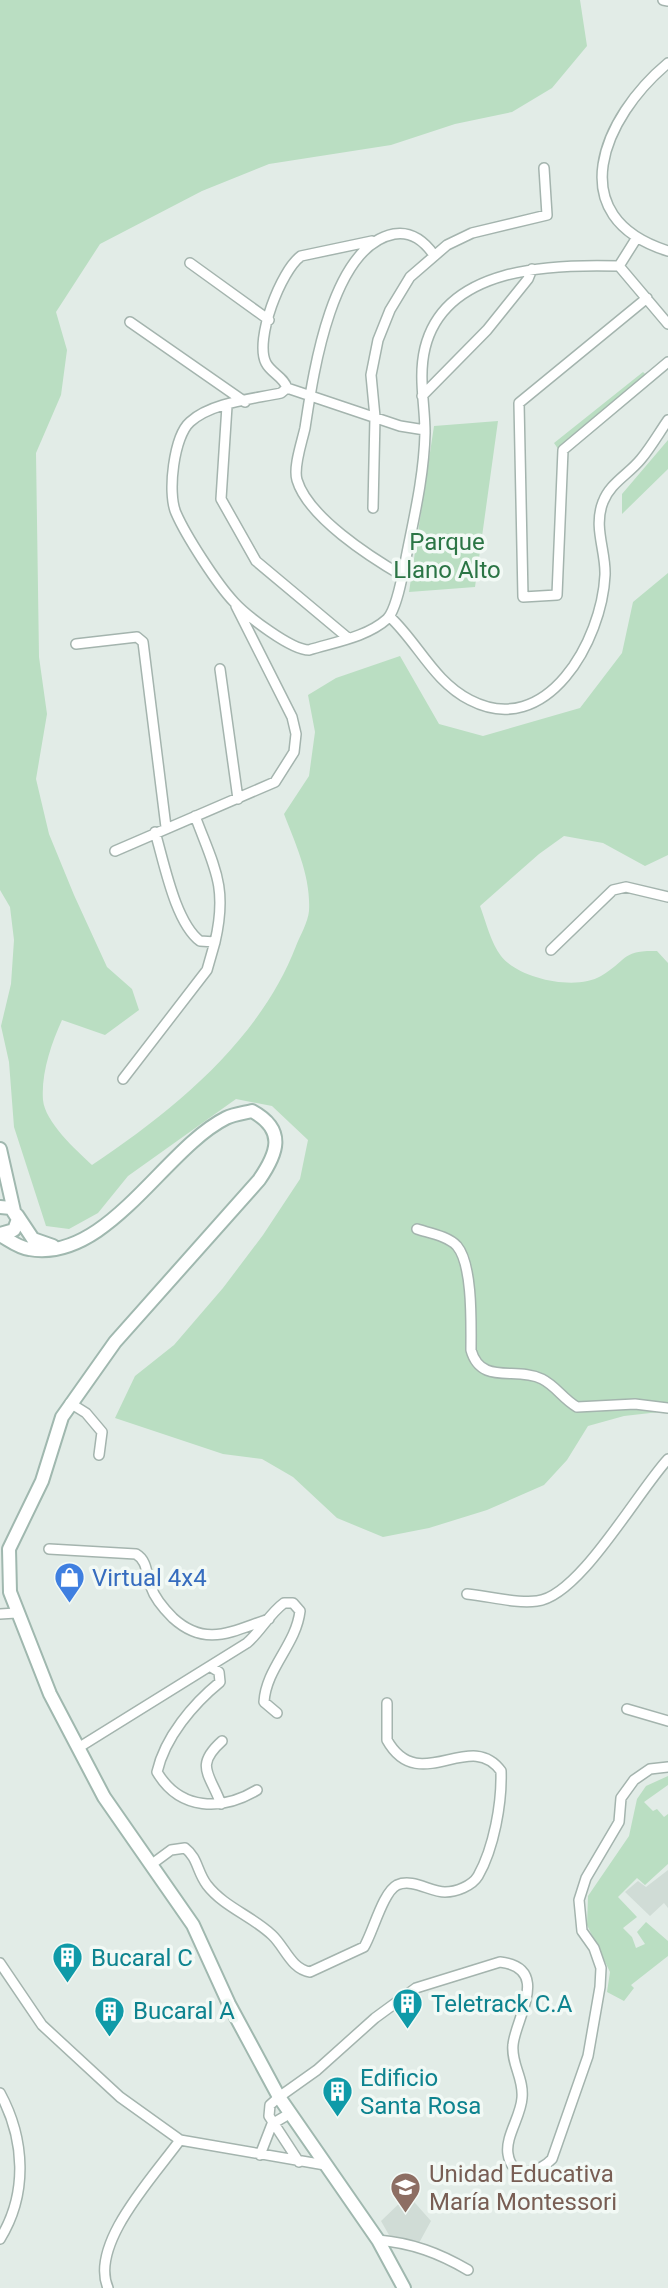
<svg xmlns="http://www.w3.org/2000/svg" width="668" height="2288" font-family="Roboto,sans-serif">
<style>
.built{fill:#d0dcd6}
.green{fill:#badec2}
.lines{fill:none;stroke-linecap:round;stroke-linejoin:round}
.street-casing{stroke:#a4b4ae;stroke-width:12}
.secondary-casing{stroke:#a0b8af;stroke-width:16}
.street{stroke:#fff;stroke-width:9}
.secondary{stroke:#fff;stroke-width:12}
.labels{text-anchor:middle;stroke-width:7;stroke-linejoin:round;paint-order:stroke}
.park-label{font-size:24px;fill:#2b7545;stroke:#f2f9f5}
.shop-label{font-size:24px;fill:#366cbe;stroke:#f2f9f5;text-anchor:start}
.culture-label{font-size:24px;fill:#0d838f;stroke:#f2f9f5;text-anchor:start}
.education-label{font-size:24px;fill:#785e54;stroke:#f2f9f5;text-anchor:start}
</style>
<rect width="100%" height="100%" fill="#e2ece7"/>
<path class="built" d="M 668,1870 L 668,1908 L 664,1903 L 650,1916 L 625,1892 L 638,1881 L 646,1887 Z
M 408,2195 L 431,2221 L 419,2243 L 389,2235 L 381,2221 Z"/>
<path class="green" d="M 0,0 L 580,0 L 587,46 L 552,88 L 512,112 L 455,124 L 391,145 L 269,164 L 202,191 L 100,244 L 56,312 L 67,350 L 61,395 L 36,453 L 39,657 L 47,714 L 36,779 L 49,834 L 74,895 L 107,967 L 132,989 L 139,1010 L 105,1035 L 62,1020 C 51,1044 41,1074 43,1100 C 45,1122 76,1150 92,1165 C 174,1110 260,1040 296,946 C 300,936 308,922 309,911 C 311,877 296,845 284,814 L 309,776 L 315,732 L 308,695 L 336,678 L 400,656 L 439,724 L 483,736 L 580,708 L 622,653 L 633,602 L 668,573 L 668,855 L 645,866 L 603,843 L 564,836 L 539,854 L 480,906 C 486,922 491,943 501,956 C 519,979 576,991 601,976 C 628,960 621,950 657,951 L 668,963 L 668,1411 L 624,1416 L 588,1426 L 567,1460 L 544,1485 L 487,1510 L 429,1528 L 383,1537 L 337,1518 L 293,1477 L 262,1459 L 223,1454 L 115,1418 L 135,1376 L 174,1345 L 223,1288 L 263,1235 L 300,1179 L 308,1140 L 272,1106 L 236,1099 L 128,1176 L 98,1213 L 69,1229 L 46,1226 L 14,1127 L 9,1062 L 1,1026 L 11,984 L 14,940 L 10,907 L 0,890 Z
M 643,372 L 653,381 L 563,456 L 554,443 Z
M 498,421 L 475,587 L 409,592 L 434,426 Z
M 668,440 L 668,469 L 622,514 L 622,494 Z
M 668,1776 L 668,1785 L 644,1802 L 653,1811 L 657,1809 L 664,1817 L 668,1814 L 668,1864 L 645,1885 L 637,1878 L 618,1897 L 637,1917 L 623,1928 L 632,1937 L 636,1948 L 645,1944 L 637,1932 L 646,1922 L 668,1941 L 668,1956 L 631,1985 L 634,1988 L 624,2001 L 607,1992 L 610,1972 L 587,1925 L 588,1896 L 629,1836 L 637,1799 L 646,1786 Z"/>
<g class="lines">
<defs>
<path id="street" d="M 663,0 L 668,1
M 668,63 C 603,117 560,217 668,251
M 190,263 L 269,320
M 619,266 L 636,239
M 647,298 L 519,403 L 523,597 L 557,595 L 563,450 L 668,362
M 130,322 L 245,402
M 287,388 C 284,377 271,373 266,363 C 254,340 281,270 301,256 L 372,241
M 422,396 L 487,330 L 528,279 L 532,269
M 227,406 L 221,499 L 256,561 L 348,638
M 425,430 L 400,426 L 287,388 L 281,393 C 254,399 212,402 190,422 C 174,436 167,493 176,513 C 186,536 217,584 234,602 C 247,616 291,650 309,650 C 335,642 367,637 387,619 C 397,610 404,568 407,553 C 415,513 424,474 425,433 C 425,404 418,377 425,348 C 445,266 553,264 619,266 L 668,324
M 373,508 L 375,417 L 371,375 L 378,340 L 390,310 L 410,277 L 447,245 L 472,233 L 547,215 L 544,168
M 403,576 C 370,557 308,517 297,480 C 293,467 302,442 305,428 C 313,375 331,246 394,234 C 412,231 424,241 434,255
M 390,617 C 418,643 434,682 470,700 C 547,740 602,640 605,575 C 606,551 593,527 603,502 C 610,483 629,474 641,459 C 651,447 659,433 668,420
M 76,644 L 137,637 L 143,642 L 166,827
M 220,669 L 238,799
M 155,832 C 164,862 175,922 200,941 L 215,942 C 228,886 214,867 195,816
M 115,851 L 275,782 L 294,752 L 296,734 L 292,717 L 236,606
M 551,950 L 613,890 L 626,887 L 668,897
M 123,1079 L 207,970 L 215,942
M 417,1229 C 429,1233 448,1236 457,1246 C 473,1265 471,1325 471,1350 C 481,1386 516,1366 542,1379 C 556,1386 563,1399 577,1407 L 635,1404 L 668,1408
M 70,1403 L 86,1413 L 102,1432 L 99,1455
M 49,1549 L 136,1554 C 148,1561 146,1575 151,1587 C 155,1599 165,1610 173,1618 C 206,1648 232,1631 269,1619
M 467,1594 C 489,1596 516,1604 537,1601 C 579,1597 638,1491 668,1459
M 0,1614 L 16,1613
M 211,1667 L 219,1672 L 220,1682 C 193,1704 165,1737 157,1772 C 180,1811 222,1811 257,1790
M 627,1709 L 668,1721
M 78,1748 L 247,1643 C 261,1631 269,1614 284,1603 L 293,1603 L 300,1611 C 296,1645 266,1668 264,1702 L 277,1713
M 221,1804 C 210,1774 194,1766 222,1741
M 152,1864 L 171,1850 L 185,1848 C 198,1858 197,1872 207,1885 C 224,1907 252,1916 272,1935 C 285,1947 291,1969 310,1972 L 364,1947 C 373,1932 383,1892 397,1885 C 413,1878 430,1892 445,1892 C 456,1892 472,1886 478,1876 C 494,1848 502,1803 501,1771 C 470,1728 419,1797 387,1740 L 387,1703
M 0,1963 L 42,2025 L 120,2097 L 180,2140 L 325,2165
M 0,2093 C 25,2139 28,2194 0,2239
M 260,2155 L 272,2124 L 289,2114
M 299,2162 L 269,2116 L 270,2105 L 279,2097 L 317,2070 L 375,2018 L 416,1988 L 500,1962 C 552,1968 515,2019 513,2045 C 511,2064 524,2078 522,2098 C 521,2116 505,2137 508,2154 C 512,2181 539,2173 552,2159 L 588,2056 L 600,1987 L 601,1968 L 594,1948 L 582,1931 L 579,1900 L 586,1878 L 619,1822 L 621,1798 L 634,1780 L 650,1769 L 668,1767
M 378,2240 C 412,2243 439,2253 468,2270
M 108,2288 C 89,2244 155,2175 180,2140"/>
<path id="secondary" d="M 0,1149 L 14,1211
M 0,1207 L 11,1208 L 18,1219 L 14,1230 L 0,1234
M 17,1215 L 33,1239 L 53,1246
M 0,1235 C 9,1240 19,1248 29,1249 C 107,1263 164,1149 226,1118 C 234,1114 244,1113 252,1111 C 287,1130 277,1154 259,1180 L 115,1342 L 62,1417 L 42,1481 L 9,1549 L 10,1592 L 50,1694 L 104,1797 L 193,1925 L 229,2004 L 279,2097 L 378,2240 L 404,2288"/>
</defs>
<use href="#street" class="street-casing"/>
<use href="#secondary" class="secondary-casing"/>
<use href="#street" class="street"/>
<use href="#secondary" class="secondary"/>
</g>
<defs>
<symbol id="shop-pin" viewBox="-11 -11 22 30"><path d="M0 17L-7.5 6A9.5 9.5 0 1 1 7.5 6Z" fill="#3f7fe0" stroke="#f2f9f5"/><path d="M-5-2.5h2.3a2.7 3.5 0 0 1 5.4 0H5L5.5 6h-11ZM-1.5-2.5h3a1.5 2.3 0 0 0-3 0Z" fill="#fff"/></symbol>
<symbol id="building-pin" viewBox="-11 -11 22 30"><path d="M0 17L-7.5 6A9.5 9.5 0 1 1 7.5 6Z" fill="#0f9aa8" stroke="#f2f9f5"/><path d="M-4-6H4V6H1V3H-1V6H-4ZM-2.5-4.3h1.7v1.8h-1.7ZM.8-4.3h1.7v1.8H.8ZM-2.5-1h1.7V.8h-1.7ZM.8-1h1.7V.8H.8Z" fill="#fff"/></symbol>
<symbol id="school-pin" viewBox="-11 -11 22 30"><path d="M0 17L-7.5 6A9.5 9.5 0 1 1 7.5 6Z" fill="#8d6e63" stroke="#f2f9f5"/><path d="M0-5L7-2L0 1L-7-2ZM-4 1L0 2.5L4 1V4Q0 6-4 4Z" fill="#fff"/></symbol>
</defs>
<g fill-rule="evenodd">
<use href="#shop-pin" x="52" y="1560" width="35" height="47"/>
<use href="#building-pin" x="50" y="1940" width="35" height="47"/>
<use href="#building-pin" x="390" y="1986" width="35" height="47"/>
<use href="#building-pin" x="92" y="1994" width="35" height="47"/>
<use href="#building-pin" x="320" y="2074" width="35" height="47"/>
<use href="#school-pin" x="388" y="2170" width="35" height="47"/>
</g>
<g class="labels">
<g class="park-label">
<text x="447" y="550">Parque<tspan x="447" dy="28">Llano Alto</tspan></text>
</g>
<g class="shop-label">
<text x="92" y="1586">Virtual 4x4</text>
</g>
<g class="culture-label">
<text x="91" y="1966">Bucaral C</text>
<text x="431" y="2012">Teletrack C.A</text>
<text x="133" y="2019">Bucaral A</text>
<text x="360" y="2086">Edificio<tspan x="360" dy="28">Santa Rosa</tspan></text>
</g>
<g class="education-label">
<text x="429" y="2182">Unidad Educativa<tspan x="429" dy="28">María Montessori</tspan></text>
</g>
</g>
</svg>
